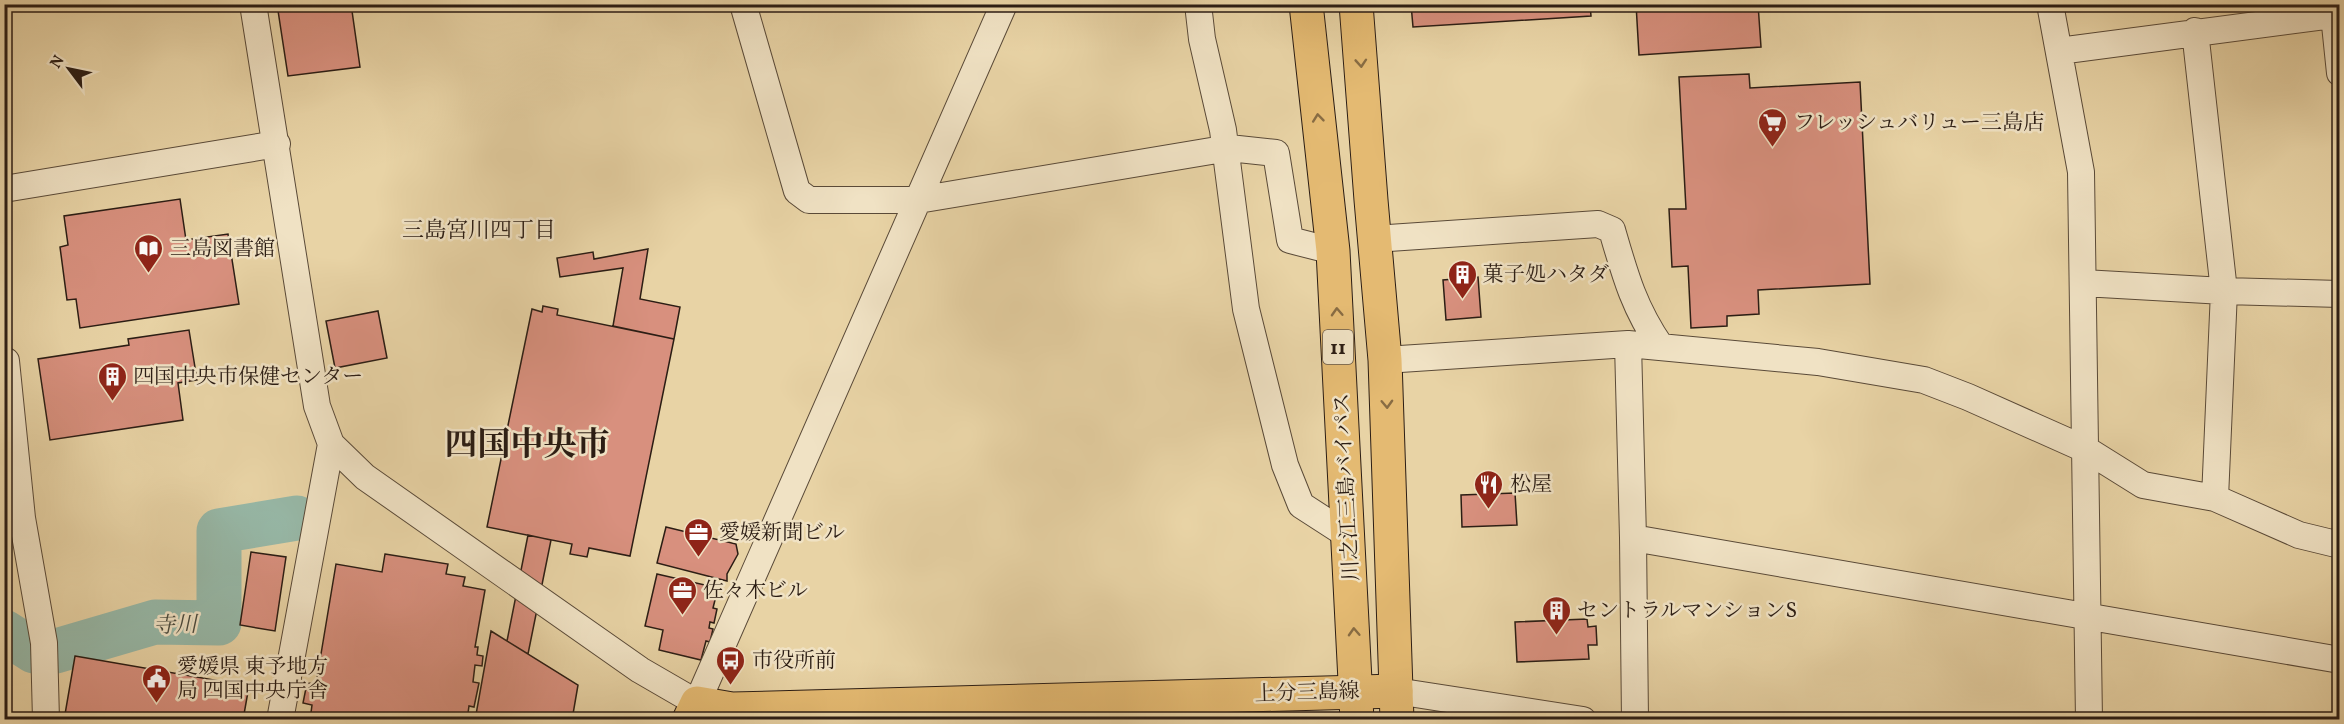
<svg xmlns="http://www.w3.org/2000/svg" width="2344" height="724" font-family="Vollkorn,'Noto Serif JP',serif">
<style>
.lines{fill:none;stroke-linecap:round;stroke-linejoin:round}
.river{stroke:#97b8a7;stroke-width:45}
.building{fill:#d8907e;stroke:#2b1d14;stroke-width:1.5}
.minor-casing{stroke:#5a4a38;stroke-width:28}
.major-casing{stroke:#2b1d14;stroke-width:35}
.highway-casing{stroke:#2b1d14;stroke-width:35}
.minor{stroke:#f0e2c4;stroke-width:26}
.major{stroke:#e4ba72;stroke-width:33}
.highway{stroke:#e4ba72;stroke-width:33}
.oneway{stroke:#886c43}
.labels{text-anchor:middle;stroke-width:5;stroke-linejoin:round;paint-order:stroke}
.shield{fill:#f0e2c4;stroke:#665849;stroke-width:1.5}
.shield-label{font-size:20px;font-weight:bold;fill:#2b1d14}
.poi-label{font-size:21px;fill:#2b1d14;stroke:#f0e2c4;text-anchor:start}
.street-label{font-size:21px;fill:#2b1d14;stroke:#f0e2c4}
.neighbourhood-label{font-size:22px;fill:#2b1d14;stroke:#f0e2c4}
.water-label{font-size:22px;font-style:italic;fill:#4b4c40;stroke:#f0e2c4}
.town-label{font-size:33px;font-weight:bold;fill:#2b1d14;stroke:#f0e2c4}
</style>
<rect width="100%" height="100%" fill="#e8d3a5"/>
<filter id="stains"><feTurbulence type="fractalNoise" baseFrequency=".00333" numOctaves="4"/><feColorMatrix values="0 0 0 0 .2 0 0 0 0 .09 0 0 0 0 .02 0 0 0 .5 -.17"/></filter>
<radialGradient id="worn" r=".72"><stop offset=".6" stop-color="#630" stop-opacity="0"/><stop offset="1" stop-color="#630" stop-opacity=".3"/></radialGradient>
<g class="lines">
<path class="river" d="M 4,632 L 34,651 L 56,651 L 155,622 L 219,623 L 219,531 L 297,518"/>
</g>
<path class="building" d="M 277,4 L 351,4 L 360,67 L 288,76 Z
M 1411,4 L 1590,4 L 1591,16 L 1413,27 Z
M 1636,4 L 1758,4 L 1761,47 L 1639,55 Z
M 1749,74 L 1750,88 L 1860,82 L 1870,284 L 1758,290 L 1759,314 L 1727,316 L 1727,326 L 1691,328 L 1688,266 L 1672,267 L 1669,209 L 1686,209 L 1679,77 Z
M 180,199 L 186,240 L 228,234 L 239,304 L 80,328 L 76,299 L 67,300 L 60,247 L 68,245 L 64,216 Z
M 648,249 L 640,299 L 680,307 L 674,339 L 613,326 L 623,268 L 560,277 L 557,258 L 593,252 L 594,259 Z
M 1478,277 L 1481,317 L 1446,320 L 1443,280 Z
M 543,306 L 558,309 L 557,315 L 674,339 L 630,556 L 589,548 L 587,557 L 570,554 L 572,544 L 487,527 L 532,309 L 542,312 Z
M 378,311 L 387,358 L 335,368 L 326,321 Z
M 189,330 L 197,380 L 178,383 L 183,420 L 50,440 L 38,359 L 129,345 L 128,339 Z
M 1515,493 L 1517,525 L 1462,527 L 1461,495 Z
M 666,527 L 736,544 L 738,554 L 727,574 L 727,581 L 657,563 Z
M 528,535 L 551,540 L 528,654 L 507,641 Z
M 251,552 L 286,557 L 275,631 L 240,625 Z
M 385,554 L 448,564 L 446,574 L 465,577 L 463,586 L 485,590 L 475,647 L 478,647 L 477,655 L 483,656 L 482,666 L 475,665 L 473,682 L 479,683 L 474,707 L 469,706 L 467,720 L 310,720 L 312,705 L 303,703 L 307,683 L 316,684 L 336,564 L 382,572 Z
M 657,574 L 718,588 L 713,608 L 717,609 L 714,623 L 710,622 L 709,628 L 713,629 L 710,642 L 706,641 L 701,660 L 659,650 L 663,630 L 645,626 Z
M 1587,619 L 1588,627 L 1596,626 L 1597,645 L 1588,645 L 1589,659 L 1517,662 L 1515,622 Z
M 491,631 L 578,685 L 572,720 L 475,720 Z
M 75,656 L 249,686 L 243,720 L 64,720 Z
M 244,714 L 273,720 L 243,720 Z"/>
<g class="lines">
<defs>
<path id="minor" d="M 253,4 L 317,406 L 331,444 L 365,477 L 640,670 L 697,703 L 1004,4
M 743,4 L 797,191 L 809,200 L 918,200 L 1229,148 L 1276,153 L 1290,240 L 1333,251
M 1198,4 L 1202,39 L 1223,130 L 1246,309 L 1285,465 L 1301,505 L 1349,536
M 2050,4 L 2081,172 L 2089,720
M 2334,15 L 2340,73
M 2195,31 L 2224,291 L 2215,498
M 2059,51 L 2340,14
M 4,189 L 277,144
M 1374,239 L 1598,224 L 1612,230 C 1625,275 1634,308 1661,347
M 2083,283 L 2224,291 L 2340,294
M 1628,344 L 1633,538 L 1635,720
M 1385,360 L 1628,344 L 1818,362 L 1924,380 L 1968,397 L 2087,450 L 2143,485 L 2215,498 L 2299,535 L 2340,545
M 4,361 L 6,361 L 22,518 L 44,643 L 46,720
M 1633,538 L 2340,660
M 1396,691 L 1583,720
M 280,720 L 331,444"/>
<path id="major" d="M 689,720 L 697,703 L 732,709 L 1396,691"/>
<path id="highway" d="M 1306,4 L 1333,251 L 1357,720
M 1356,4 L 1371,200 L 1385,360 L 1397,720"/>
</defs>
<use href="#minor" class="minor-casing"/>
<use href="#major" class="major-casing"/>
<use href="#highway" class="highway-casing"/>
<use href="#minor" class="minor"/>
<use href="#major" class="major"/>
<use href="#highway" class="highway"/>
</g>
<defs><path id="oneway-chevron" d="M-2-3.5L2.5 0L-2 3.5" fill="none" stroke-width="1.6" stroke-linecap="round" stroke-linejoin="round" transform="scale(1.5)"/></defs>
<g class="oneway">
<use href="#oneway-chevron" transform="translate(1361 63) rotate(86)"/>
<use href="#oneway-chevron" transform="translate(1318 118) rotate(-96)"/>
<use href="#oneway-chevron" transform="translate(1337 312) rotate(-93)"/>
<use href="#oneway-chevron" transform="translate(1387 404) rotate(88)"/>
<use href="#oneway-chevron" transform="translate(1354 632) rotate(-93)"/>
</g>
<defs>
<symbol id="supermarket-pin" viewBox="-11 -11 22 30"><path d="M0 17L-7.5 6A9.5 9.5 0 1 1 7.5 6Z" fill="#8f2418" stroke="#f0e2c4"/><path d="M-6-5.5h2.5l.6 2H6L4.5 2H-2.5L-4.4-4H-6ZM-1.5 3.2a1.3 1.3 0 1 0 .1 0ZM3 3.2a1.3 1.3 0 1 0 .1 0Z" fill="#fff"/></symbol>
<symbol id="library-pin" viewBox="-11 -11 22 30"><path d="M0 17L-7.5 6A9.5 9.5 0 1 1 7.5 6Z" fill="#8f2418" stroke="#f0e2c4"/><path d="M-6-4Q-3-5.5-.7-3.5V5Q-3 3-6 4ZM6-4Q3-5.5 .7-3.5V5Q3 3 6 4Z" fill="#fff"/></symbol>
<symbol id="building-pin" viewBox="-11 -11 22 30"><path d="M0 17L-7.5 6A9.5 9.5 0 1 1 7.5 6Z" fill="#8f2418" stroke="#f0e2c4"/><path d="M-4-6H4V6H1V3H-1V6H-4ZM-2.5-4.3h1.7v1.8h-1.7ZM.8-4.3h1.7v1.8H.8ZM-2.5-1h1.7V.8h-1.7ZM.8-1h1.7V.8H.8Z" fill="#fff"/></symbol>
<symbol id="restaurant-pin" viewBox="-11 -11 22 30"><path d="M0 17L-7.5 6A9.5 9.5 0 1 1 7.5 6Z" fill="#8f2418" stroke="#f0e2c4"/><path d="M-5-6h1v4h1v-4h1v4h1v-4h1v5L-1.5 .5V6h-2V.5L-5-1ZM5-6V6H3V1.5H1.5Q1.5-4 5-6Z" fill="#fff"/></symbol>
<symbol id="office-pin" viewBox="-11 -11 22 30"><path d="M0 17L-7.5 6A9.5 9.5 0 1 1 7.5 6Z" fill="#8f2418" stroke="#f0e2c4"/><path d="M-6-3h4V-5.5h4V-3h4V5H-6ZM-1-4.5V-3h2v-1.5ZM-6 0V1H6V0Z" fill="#fff"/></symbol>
<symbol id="bus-pin" viewBox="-11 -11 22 30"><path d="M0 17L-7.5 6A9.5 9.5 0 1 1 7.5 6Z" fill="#8f2418" stroke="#f0e2c4"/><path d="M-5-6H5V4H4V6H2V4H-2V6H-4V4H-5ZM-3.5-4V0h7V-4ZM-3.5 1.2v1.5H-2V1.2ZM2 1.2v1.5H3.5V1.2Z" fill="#fff"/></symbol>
<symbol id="civic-pin" viewBox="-11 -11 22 30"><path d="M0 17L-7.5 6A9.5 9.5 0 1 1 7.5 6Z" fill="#8f2418" stroke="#f0e2c4"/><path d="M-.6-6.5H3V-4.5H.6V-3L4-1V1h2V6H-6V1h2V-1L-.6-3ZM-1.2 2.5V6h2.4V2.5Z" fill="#fff"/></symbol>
</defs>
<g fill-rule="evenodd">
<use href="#supermarket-pin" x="1756" y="106" width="33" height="45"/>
<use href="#library-pin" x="132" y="232" width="33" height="45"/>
<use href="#building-pin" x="1446" y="258" width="33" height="45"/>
<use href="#building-pin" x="96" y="360" width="33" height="45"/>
<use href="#restaurant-pin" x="1472" y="468" width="33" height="45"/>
<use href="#office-pin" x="682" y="516" width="33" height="45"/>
<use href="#office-pin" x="666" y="574" width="33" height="45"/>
<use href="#building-pin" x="1540" y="594" width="33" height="45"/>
<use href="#bus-pin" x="714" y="644" width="33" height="45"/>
<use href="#civic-pin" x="140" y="662" width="33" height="45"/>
</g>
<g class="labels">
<rect class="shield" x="1323" y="330" width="30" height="34" rx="4.5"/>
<g class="shield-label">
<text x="1338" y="354">11</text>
</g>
<g class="poi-label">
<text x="1794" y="129">フレッシュバリュー三島店</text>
<text x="170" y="255">三島図書館</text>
<text x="1483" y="281">菓子処ハタダ</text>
<text x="133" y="383">四国中央市保健センター</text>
<text x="1510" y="491">松屋</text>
<text x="719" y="539">愛媛新聞ビル</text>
<text x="703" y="597">佐々木ビル</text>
<text x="1577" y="617">セントラルマンションS</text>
<text x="752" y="667">市役所前</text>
<text x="177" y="673">愛媛県 東予地方<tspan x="177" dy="24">局 四国中央庁舎</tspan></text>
</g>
<g class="street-label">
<text transform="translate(1346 487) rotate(-93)" y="7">川之江三島バイパス</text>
<text transform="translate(1307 692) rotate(-2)" y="7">上分三島線</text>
</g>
<g class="neighbourhood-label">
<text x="479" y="237">三島宮川四丁目</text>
</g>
<g class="water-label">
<text transform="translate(175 624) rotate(-2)" y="8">寺川</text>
</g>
<g class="town-label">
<text x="527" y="455">四国中央市</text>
</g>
</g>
<rect width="2344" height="724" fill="none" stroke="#e8d3a5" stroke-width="24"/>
<rect x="6" y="6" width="2332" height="712" fill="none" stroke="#2b1d14" stroke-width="3"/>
<rect x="12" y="12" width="2320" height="700" fill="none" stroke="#2b1d14" stroke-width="1.5"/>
<g transform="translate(69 69) rotate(302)" stroke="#f0e2c4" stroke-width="4.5" paint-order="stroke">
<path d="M0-4.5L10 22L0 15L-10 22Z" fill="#2b1d14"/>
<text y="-9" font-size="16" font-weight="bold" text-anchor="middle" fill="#2b1d14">N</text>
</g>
<rect width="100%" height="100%" filter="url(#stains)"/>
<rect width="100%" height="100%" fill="url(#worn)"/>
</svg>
